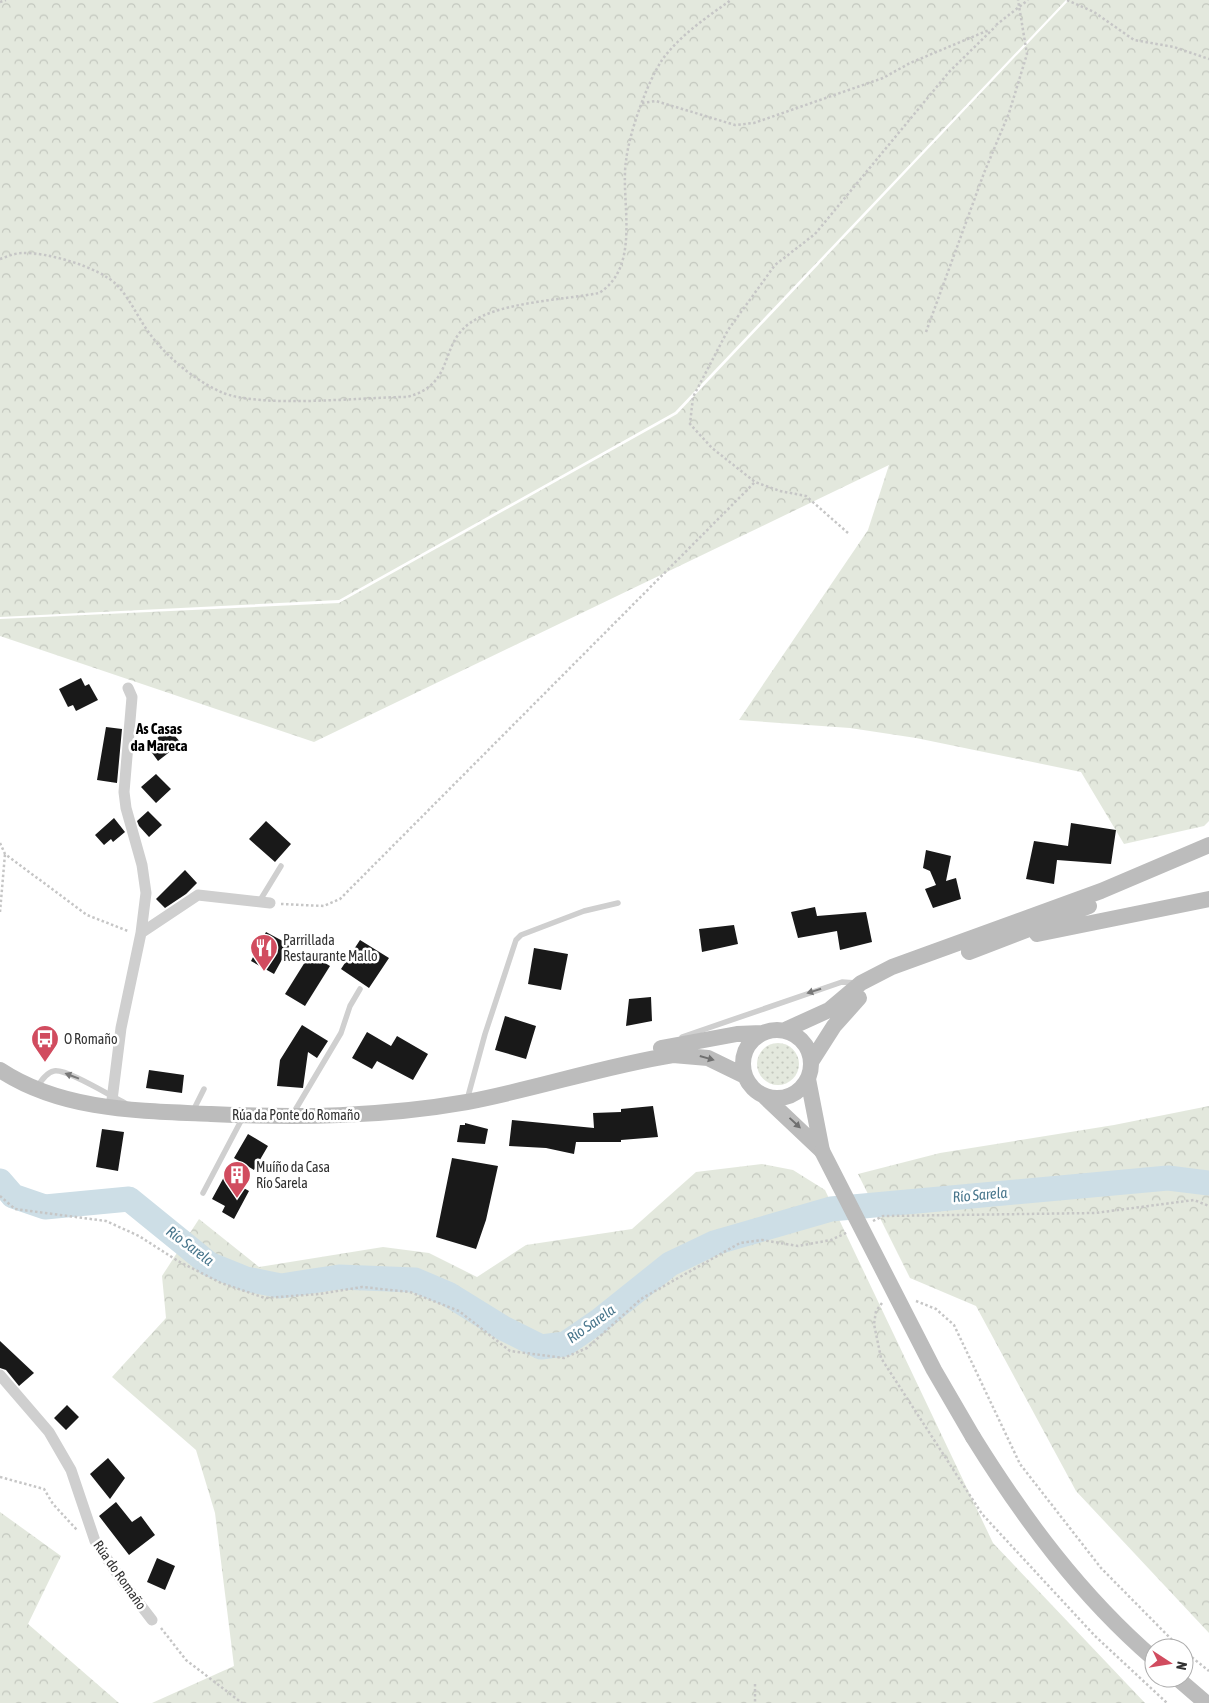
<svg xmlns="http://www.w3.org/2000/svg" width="1209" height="1703" font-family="'Asap Condensed',sans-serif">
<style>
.green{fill:url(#green-dots)}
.forest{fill:url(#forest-crowns)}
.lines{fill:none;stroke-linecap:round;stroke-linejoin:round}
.river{stroke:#cddee6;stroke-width:25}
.building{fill:#191919}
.path{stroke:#c6c6c6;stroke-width:2.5;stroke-dasharray:2.5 2.5;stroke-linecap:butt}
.lane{stroke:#cfcfcf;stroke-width:5.5}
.street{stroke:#cfcfcf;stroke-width:11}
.secondary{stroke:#bcbcbc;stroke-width:16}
.secondary-bridge{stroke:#bcbcbc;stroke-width:16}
.oneway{fill:#797979}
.oneway2{fill:#707070}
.labels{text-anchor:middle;stroke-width:5;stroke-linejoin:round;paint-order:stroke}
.poi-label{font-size:14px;fill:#323232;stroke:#fff;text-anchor:start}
.street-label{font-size:14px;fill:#323232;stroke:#fff}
.neighbourhood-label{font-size:15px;font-weight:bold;fill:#000;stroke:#fff}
.water-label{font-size:15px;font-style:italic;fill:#49768c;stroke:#fff}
</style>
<defs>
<pattern id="green-dots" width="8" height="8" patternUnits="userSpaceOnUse" patternTransform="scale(1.25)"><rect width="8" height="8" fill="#e3e8dd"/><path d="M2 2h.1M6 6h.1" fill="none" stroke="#c3c7be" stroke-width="1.8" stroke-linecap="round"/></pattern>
<pattern id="forest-crowns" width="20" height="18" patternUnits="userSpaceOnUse" patternTransform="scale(1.25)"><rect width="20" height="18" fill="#e3e8dd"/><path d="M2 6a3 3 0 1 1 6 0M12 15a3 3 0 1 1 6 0" fill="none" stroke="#c3c7be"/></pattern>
</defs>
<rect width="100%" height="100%" fill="#fff"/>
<path class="green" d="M757 1064a21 21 0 1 1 42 0a21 21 0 1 1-42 0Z"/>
<path class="forest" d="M 0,0 L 1066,0 L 675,412 L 339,600 L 0,617 Z
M 1069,0 L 1209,0 L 1209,821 L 1204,826 L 1124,844 L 1081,772 L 916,738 L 850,728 L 739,720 L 868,530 L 889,465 L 314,742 L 0,636 L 0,619 L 339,603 L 677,414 Z
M 1209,1106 L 1209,1633 L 1076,1491 L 976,1306 L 910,1278 L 858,1174 L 940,1153 L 1114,1125 Z
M 762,1164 L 793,1170 L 825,1190 L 993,1543 L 1145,1703 L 152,1703 L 234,1666 L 215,1513 L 196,1450 L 112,1377 L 166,1318 L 162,1276 L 199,1219 L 259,1267 L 383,1247 L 429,1253 L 477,1277 L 526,1245 L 632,1229 L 696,1172 Z
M 0,1512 L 61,1556 L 28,1624 L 119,1703 L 0,1703 Z"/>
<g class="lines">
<path class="river" d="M 0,1181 L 13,1196 L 45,1207 L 129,1199 L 209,1264 L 246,1279 L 281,1286 L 339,1277 L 415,1280 L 448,1294 L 503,1328 L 541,1347 L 565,1344 L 600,1320 L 670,1264 L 714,1243 L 831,1209 L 1168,1178 L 1209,1183"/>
</g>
<path class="building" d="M 81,678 L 85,686 L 89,684 L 98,700 L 76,711 L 73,705 L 68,707 L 59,689 Z
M 106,727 L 122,729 L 117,783 L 97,780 Z
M 169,729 L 181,743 L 158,761 L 147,746 Z
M 156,774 L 171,789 L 156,803 L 141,787 Z
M 148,811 L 162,825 L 149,837 L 139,826 L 137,821 Z
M 114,818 L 125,832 L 113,842 L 111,839 L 104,845 L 95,835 Z
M 266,821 L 291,844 L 275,862 L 249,839 Z
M 1071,823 L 1116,830 L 1111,864 L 1057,860 L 1054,884 L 1026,879 L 1034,841 L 1068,846 Z
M 926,850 L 951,856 L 946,881 L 956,878 L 961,899 L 933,908 L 925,889 L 936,885 L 930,871 L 923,868 Z
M 185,870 L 197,883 L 186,894 L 165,908 L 156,899 Z
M 815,907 L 817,916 L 866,912 L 872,942 L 840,950 L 837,931 L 798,938 L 791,912 Z
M 734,925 L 738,944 L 702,952 L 699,929 Z
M 266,932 L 290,945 L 274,974 L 251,961 Z
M 360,940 L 389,958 L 369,988 L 341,969 Z
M 534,948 L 568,954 L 561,990 L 528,984 Z
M 310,954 L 330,966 L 305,1006 L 285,994 Z
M 651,997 L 652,1021 L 626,1026 L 629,999 Z
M 505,1016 L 536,1026 L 526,1059 L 495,1050 Z
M 302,1025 L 328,1041 L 317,1058 L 308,1052 L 303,1088 L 277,1086 L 280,1060 Z
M 367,1032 L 391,1046 L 397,1036 L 428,1054 L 413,1080 L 377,1061 L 372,1069 L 352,1058 Z
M 149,1070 L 184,1075 L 182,1093 L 146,1088 Z
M 653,1106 L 658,1137 L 621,1140 L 621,1142 L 576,1142 L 574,1154 L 546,1148 L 509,1146 L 512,1120 L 594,1128 L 593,1113 L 621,1112 L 621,1109 Z
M 465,1123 L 488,1129 L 485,1144 L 457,1142 L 460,1125 L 465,1125 Z
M 102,1129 L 124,1132 L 118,1171 L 96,1167 Z
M 248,1134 L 268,1146 L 254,1170 L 234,1158 Z
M 452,1158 L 498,1166 L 486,1220 L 476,1249 L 436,1237 Z
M 224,1177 L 249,1191 L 234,1219 L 222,1212 L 225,1206 L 212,1199 Z
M 0,1341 L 34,1373 L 19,1386 L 6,1370 L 0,1368 Z
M 67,1405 L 79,1417 L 66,1430 L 54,1418 Z
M 108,1458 L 125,1478 L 110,1499 L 90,1474 Z
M 116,1502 L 132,1522 L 141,1516 L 155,1535 L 129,1555 L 99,1516 Z
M 157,1558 L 175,1566 L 165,1590 L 147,1582 Z"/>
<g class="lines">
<path class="path" d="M 1067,0 L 1094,12 L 1134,40 L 1174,47 L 1209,59
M 0,2 L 6,0
M 996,25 L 1028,0
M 642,103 L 656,101 L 735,125 L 754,123 L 883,78 L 910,63 L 989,30
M 0,259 C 6,257 15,253 22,253 C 47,252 99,267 117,285 C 129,298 137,315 147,330 C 164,355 194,380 221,392 C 259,409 362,397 407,397 C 456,384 438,346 470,323 C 499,302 563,300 599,293 C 642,266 620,201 626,161 C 629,133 647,83 662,60 C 679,36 707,17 731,0
M 926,332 L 984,173 L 1009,113 L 1027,54 L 1018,0
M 848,533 L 806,496 L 780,491 L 755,482 L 712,448 L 690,424 L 693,397 L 728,330 L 775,265 L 815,234 L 949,72 L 996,26
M 0,843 L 5,854 L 87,915 L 128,931
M 281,904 L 324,906 L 340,899 L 755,482
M 0,912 L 5,854
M 0,1196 L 15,1209 L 106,1221 L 139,1236 L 178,1261 L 221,1283 L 265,1298 L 319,1294 L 362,1287 L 410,1292 L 459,1311 L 510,1351 L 564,1358 L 587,1348 L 641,1299 L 740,1243 L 762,1240 L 798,1246 L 831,1240 L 848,1232
M 873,1221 L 883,1216 L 1095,1213 L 1194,1200 L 1209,1206
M 916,1301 L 936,1309 L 954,1325 L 1020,1464 L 1101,1568 L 1180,1648
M 882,1303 L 876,1311 L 874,1324 L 881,1358 L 982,1514 L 1095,1636 L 1167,1703
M 0,1477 L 44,1489 L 53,1504 L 77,1530
M 161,1628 L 186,1660 L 242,1703
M 1184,1651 L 1209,1671
M 755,1684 L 755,1703"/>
<path class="lane" d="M 259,902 L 281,866
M 682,1037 L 842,982 L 856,983
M 37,1087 C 41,1081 47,1072 54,1071 C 66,1068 112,1097 125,1103
M 467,1100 L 485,1034 L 516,940 L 521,935 L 584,911 L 618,903
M 193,1111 L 204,1089
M 294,1112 L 341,1033 L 350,1006 L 360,989
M 203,1193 L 243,1117"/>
<path class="street" d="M 141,933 L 198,895 L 270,903
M 111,1108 L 121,1028 L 141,933 L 146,893 L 142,865 L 126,808 L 124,792 L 132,697 L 128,688
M 0,1375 L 49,1432 L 71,1470 L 95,1541 L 122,1581 L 152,1620"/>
<path class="secondary" d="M 1037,934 L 1209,899
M 969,952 L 1089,906
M743 1064a34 34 0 1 1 68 0a34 34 0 1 1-68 0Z
M 785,1030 L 829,1010 L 861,983 L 892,967 L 1101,891 L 1209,845
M 661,1048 L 737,1034 L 762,1033
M 811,1062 L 834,1026 L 859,998
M 0,1070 C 62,1111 140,1111 211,1114 C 297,1118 382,1117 467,1102 C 536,1089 604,1066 673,1055 L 708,1058 L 745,1076
M 808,1079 L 822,1151
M 765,1097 L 822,1151
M 973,1437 C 1024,1519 1080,1595 1154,1659
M 1177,1678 L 1206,1703"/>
<path class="secondary-bridge" d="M 822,1151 L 934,1370 L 973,1437"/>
</g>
<defs><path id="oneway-solid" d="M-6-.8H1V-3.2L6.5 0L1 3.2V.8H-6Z" transform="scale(1.25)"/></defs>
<g class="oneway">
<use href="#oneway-solid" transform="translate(814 991) rotate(162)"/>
<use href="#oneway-solid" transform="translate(72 1076) rotate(-159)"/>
</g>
<g class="oneway2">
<use href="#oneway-solid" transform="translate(707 1058) rotate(16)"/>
<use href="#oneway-solid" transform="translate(795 1123) rotate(43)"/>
</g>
<defs>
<symbol id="restaurant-pin" viewBox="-11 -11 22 30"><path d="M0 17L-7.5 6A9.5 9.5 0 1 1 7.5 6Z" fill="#d14c5f" stroke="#fff"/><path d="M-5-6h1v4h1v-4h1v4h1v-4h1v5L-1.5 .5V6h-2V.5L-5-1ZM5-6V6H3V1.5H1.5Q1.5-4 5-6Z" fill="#fff"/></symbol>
<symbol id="bus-pin" viewBox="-11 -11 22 30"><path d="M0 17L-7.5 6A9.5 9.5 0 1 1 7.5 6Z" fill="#d14c5f" stroke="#fff"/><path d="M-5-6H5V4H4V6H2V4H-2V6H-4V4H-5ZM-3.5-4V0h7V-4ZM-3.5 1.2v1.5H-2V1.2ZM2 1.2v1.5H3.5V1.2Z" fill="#fff"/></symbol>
<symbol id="building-pin" viewBox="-11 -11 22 30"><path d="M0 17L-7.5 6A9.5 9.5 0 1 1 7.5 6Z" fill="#d14c5f" stroke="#fff"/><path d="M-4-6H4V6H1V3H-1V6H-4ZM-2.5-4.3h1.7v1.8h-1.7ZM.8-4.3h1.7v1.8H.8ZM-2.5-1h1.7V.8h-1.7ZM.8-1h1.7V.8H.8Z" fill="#fff"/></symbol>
</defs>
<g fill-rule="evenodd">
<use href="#restaurant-pin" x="248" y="932" width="32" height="43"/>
<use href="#bus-pin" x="29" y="1023" width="32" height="43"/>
<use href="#building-pin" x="221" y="1159" width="32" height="43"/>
</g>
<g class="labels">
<g class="poi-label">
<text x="283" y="945">Parrillada<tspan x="283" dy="16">Restaurante Mallo</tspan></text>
<text x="64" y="1044">O Romaño</text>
<text x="256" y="1172">Muíño da Casa<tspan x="256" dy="16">Río Sarela</tspan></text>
</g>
<g class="street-label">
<text x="296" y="1120">Rúa da Ponte do Romaño</text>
<text transform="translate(120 1575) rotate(55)" y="5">Rúa do Romaño</text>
</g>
<g class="neighbourhood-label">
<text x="159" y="734">As Casas<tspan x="159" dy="17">da Mareca</tspan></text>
</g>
<g class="water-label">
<text transform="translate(980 1195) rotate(-5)" y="5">Río Sarela</text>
<text transform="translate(190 1246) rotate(37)" y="5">Río Sarela</text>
<text transform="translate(591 1324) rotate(-35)" y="5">Río Sarela</text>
</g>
</g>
<g transform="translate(1169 1663) rotate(102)"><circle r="24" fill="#ffffff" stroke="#adadad"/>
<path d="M0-4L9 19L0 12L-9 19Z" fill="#d14c5f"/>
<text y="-8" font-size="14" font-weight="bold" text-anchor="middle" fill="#323232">N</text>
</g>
</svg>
